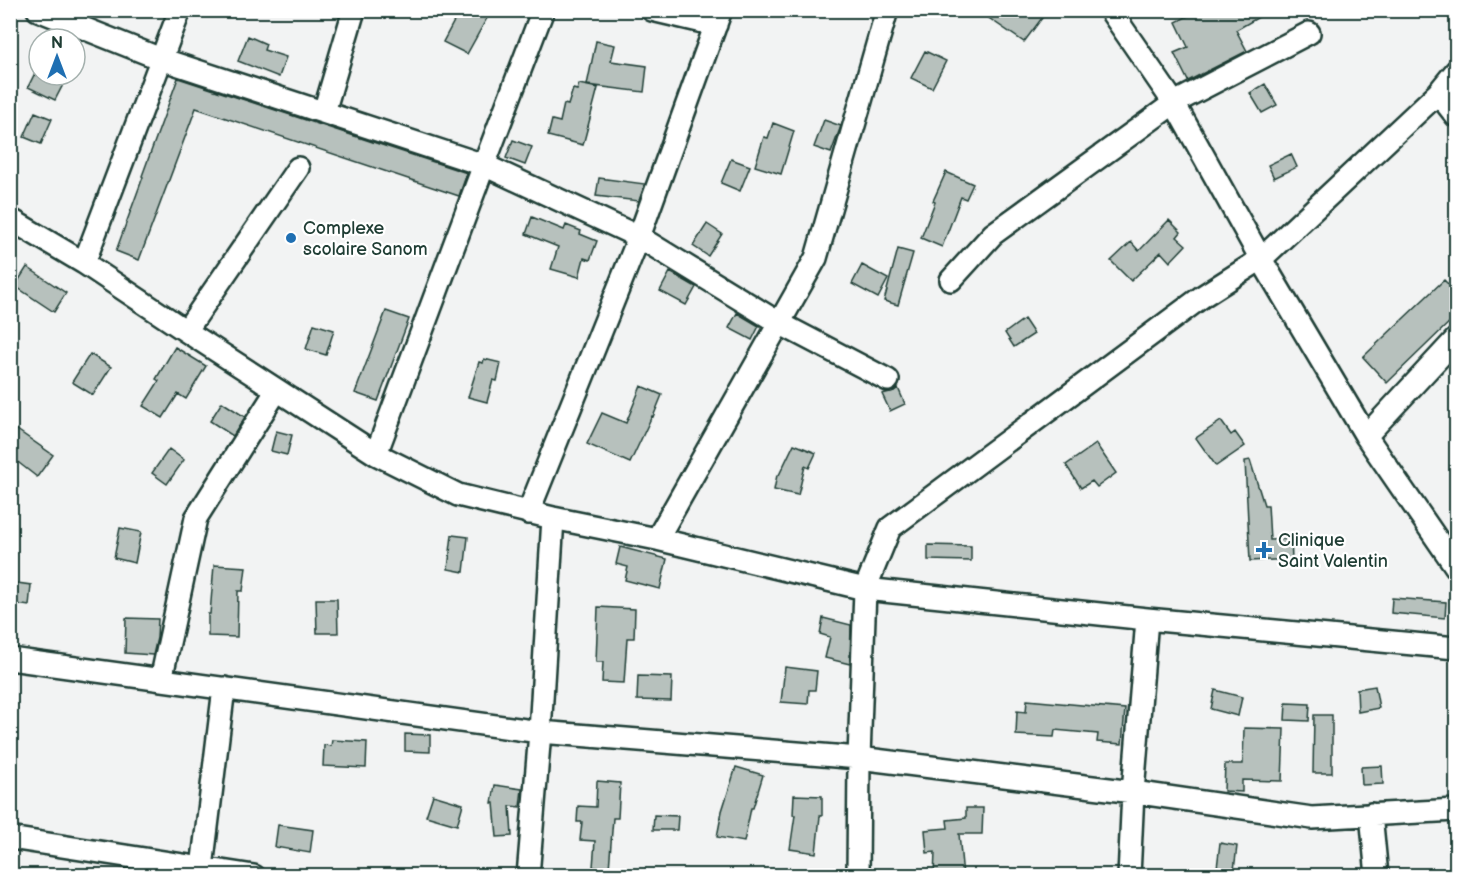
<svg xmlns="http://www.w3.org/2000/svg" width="1467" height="886" font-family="'Balsamiq Sans',sans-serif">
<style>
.building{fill:#b7c1bd;stroke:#1f3d34;stroke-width:1.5}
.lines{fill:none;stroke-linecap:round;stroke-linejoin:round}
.minor-casing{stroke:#1f3d34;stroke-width:26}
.minor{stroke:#fff;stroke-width:21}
.poi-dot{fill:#1f6fb2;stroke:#fff;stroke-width:2}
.labels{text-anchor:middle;stroke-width:4.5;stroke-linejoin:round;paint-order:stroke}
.poi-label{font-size:18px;fill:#1f3d34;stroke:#fff;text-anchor:start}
</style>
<rect width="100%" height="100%" fill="#f2f3f3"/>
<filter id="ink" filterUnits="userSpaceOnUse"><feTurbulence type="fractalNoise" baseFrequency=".0167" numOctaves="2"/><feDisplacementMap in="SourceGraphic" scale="12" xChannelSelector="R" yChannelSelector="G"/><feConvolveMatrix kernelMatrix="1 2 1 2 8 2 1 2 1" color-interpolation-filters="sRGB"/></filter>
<g filter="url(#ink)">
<path class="building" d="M 460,10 L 473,10 L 487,18 L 467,54 L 443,42 Z
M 977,10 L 1048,10 L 1024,42 Z
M 1200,10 L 1271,10 L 1236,30 L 1247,51 L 1188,81 L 1174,53 L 1188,47 L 1176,22 Z
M 248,36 L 266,44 L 264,50 L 286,57 L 279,77 L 238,61 Z
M 596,41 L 615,45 L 611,61 L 647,66 L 644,92 L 587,85 Z
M 925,51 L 946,61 L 932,88 L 911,78 Z
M 34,75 L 68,75 L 55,100 L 28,87 Z
M 178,78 L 467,173 L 459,196 L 196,108 L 139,260 L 116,251 L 143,177 L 142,176 Z
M 579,84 L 598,88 L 583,145 L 548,136 L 552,120 L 560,122 L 564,104 L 568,105 L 573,89 L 577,90 Z
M 1265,84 L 1277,105 L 1262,113 L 1250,93 Z
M 35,112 L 52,119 L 41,144 L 24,137 Z
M 824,120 L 841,126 L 831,153 L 814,147 Z
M 773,123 L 794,131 L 781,174 L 755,166 L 764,137 L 768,138 Z
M 513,140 L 532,147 L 525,165 L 506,158 Z
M 1291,154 L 1297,167 L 1274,178 L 1268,165 Z
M 731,159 L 750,166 L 740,191 L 721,183 Z
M 946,172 L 973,184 L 966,199 L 961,197 L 942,247 L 921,238 L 935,202 L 933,201 Z
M 599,178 L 645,184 L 639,201 L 596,196 Z
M 532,217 L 564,230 L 566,225 L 581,231 L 580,234 L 597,241 L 590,260 L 584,258 L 579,277 L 551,269 L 558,247 L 526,234 Z
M 1169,220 L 1181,232 L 1177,237 L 1186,245 L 1170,262 L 1161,252 L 1131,281 L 1111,261 L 1131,242 L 1139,251 Z
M 707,224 L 722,234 L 708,256 L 693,246 Z
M 898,249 L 913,253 L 898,305 L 884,301 Z
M 862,265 L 888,279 L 878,298 L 852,284 Z
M 27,267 L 66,293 L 54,312 L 15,286 Z
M 670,272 L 696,287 L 686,305 L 660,291 Z
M 1444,280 L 1456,292 L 1456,316 L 1387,383 L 1363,357 Z
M 386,311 L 409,319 L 378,401 L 355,393 Z
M 737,313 L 759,326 L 752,340 L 729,328 Z
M 1024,319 L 1034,334 L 1014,347 L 1005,333 Z
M 314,324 L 334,330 L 326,355 L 306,349 Z
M 175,347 L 206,366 L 186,399 L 178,394 L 163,418 L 143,406 L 159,381 L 156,379 Z
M 90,354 L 111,367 L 93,395 L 72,382 Z
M 484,359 L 501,363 L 497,381 L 493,380 L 487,402 L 468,397 L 479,362 L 483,363 Z
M 641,386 L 662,395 L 653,417 L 652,416 L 630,463 L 587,444 L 602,413 L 626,423 Z
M 898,388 L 905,404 L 890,411 L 882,394 L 894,391 Z
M 222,402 L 245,417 L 233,436 L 210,421 Z
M 1221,421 L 1231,435 L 1235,432 L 1245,446 L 1216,466 L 1196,438 Z
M 10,425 L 53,455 L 37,477 L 10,456 Z
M 276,431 L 292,435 L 287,455 L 271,451 Z
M 794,444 L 816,453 L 809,468 L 805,466 L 798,495 L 774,490 L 777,475 L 779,475 Z
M 1096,444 L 1116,473 L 1097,487 L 1092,481 L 1081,488 L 1066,465 Z
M 169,449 L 184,460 L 167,484 L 152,473 Z
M 1250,460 L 1264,505 L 1268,505 L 1270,540 L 1291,539 L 1292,559 L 1250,561 L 1245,461 Z
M 120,528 L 141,532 L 135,563 L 114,558 Z
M 452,535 L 468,537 L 464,572 L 448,569 Z
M 928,545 L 971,546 L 971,561 L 928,560 Z
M 620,547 L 667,559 L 660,589 L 625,580 L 628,567 L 616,564 Z
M 214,565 L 246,567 L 243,591 L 238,591 L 237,637 L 208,636 L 208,614 L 210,614 Z
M 10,582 L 31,585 L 29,606 L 10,603 Z
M 1392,598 L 1446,602 L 1445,618 L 1391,613 Z
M 316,599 L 337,599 L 338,633 L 317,633 Z
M 598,607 L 635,609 L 634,638 L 627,638 L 624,683 L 602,682 L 603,662 L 596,662 Z
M 126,618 L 158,619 L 157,638 L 153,655 L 125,653 Z
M 823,618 L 851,625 L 850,664 L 825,658 L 830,637 L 820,634 Z
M 785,667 L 817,671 L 815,690 L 809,690 L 808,704 L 781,702 Z
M 638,676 L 672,677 L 671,701 L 637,700 Z
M 1375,686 L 1379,708 L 1358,712 L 1357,689 Z
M 1215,690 L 1242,697 L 1238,716 L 1211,709 Z
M 1027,700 L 1125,709 L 1122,744 L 1097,742 L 1098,734 L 1055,730 L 1054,737 L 1016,735 L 1017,711 L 1026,712 Z
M 1286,703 L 1310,704 L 1309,721 L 1285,720 Z
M 1314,715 L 1332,715 L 1332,773 L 1313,773 Z
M 1244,728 L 1284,729 L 1282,781 L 1242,780 L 1242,792 L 1224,791 L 1225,764 L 1243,764 Z
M 405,734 L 430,735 L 430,752 L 405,751 Z
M 332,740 L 367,742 L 366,768 L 323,766 L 324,745 L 331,746 Z
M 1382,766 L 1383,784 L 1362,785 L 1361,767 Z
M 736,767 L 763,775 L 753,808 L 751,808 L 744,842 L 717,837 L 722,811 Z
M 597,781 L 620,783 L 618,818 L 613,818 L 609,869 L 593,867 L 595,841 L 580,840 L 582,822 L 577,822 L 578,806 L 596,807 Z
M 495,785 L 522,789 L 520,807 L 510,806 L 512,836 L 497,837 L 494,803 L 492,803 Z
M 433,795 L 463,804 L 457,825 L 426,816 Z
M 794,795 L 822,796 L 822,816 L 820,816 L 816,853 L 790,849 L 795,815 L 793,815 Z
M 966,808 L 983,808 L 982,834 L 959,834 L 963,876 L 934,876 L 935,852 L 927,853 L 925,830 L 948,828 L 947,820 L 966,818 Z
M 654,815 L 678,816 L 677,830 L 653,830 Z
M 278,825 L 313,830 L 310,853 L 275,847 Z
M 1220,843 L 1237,846 L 1234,870 L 1217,868 Z"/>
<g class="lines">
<defs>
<path id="minor" d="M 38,10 L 161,59 L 484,165 L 639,237 L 779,323 L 888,380
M 652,10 L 716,25
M 1110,10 L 1174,103 L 1261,259 L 1366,436 L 1456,567
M 1438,93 L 1456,116
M 324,112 L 354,10
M 10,219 L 84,263 L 186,331 L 376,454 L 458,495 L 553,518 L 657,539 L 865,589 L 1147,619 L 1456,648
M 84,263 L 180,10
M 951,280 L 993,234 L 1174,103 L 1309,33
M 186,331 L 298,168
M 1366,436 L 1456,339
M 376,454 L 484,165 L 543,10
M 528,513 L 639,237 L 721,10
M 657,539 L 816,258 L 887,10
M 10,659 L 540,732 L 859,758 L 1133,792 L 1312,818 L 1456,810
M 161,680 L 196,518 L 277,390
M 1371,814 L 1377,876
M 10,838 L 254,876
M 201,876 L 224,688
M 528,876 L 540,732 L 553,518
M 858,876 L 859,758 L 865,589 L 890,528 L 1203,296 L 1261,259 L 1438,93 L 1456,71
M 1129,876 L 1133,792 L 1147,619"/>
</defs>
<use href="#minor" class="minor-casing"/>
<use href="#minor" class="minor"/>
</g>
</g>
<g class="poi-dot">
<circle cx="291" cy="238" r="6"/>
<path d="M1261 541h6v6h6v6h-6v6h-6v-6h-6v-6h6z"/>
</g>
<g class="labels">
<g class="poi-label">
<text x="303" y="234">Complexe<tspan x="303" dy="21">scolaire Sanom</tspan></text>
<text x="1278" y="546">Clinique<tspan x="1278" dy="21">Saint Valentin</tspan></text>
</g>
</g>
<rect width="1467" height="886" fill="none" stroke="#fff" stroke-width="36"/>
<rect x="18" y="18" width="1431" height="850" fill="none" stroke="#1f3d34" stroke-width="2" filter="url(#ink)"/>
<g transform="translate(57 57)"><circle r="28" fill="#ffffff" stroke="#a5b1ae" stroke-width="1.5"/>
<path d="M0-4.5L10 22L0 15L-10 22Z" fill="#1f6fb2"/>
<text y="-9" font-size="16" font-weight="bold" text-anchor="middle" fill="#1f3d34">N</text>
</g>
</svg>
